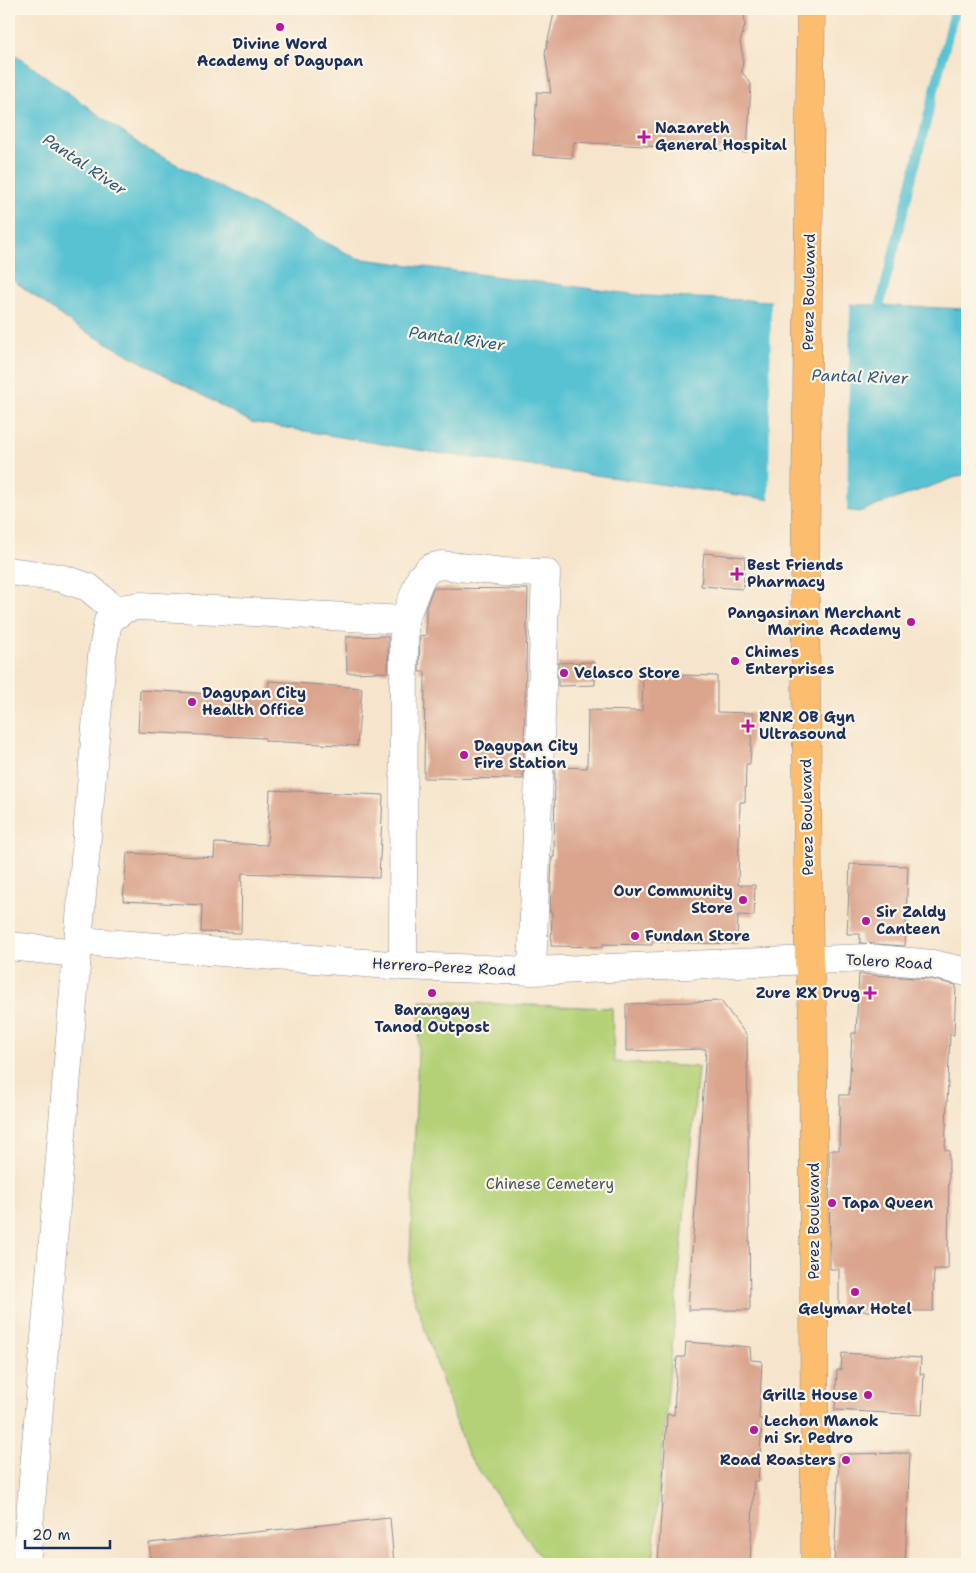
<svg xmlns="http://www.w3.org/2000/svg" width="976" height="1573" font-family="'Shantell Sans',sans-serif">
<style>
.green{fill:#b4d177;stroke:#68806a}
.water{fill:#58c2d3;stroke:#3a7898}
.pier{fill:#f6e5cc}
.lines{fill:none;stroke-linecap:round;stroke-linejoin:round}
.stream{stroke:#58c2d3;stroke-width:9}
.building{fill:#daa48d}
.street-casing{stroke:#888a95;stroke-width:29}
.primary-casing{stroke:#888a95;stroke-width:29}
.street{stroke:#fff;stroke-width:28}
.primary{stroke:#fcbd6e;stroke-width:28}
.poi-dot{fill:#b5179e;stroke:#fcf5e5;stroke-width:2}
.labels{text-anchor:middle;stroke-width:4.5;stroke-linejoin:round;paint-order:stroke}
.poi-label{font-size:15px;font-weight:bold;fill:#1b2f5e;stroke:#fcf5e5;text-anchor:start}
.street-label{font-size:15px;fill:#1b2f5e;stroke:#fcf5e5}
.park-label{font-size:15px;fill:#415864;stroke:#fcf5e5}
.water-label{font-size:16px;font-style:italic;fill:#2d5b81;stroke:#fcf5e5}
</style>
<rect width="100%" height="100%" fill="#fcf5e5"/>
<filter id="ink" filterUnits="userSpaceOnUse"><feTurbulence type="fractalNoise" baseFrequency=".02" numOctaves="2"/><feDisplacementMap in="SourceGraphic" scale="10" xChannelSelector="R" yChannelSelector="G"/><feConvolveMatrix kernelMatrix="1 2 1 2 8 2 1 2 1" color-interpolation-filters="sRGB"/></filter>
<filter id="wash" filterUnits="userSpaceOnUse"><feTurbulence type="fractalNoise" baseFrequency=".0096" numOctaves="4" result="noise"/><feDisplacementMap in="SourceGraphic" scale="20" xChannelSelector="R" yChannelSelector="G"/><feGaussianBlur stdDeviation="1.12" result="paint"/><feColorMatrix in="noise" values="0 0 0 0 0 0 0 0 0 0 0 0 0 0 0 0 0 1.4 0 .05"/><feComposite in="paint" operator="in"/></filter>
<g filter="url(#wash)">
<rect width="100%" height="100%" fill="#f6e5cc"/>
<path class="green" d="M 420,1001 L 612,1008 L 614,1062 L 698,1067 L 652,1564 L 546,1564 L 467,1454 L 409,1282 Z"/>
<path class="water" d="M 9,50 L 143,147 L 356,258 L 645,296 L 967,309 L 967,476 L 962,475 L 859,512 L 424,451 L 251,422 L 74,325 L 9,277 Z"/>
<path class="pier" d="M 771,298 L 850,301 L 847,513 L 769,502 Z"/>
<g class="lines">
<path class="stream" d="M 873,314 L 880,305 L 955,9"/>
</g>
<g id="blocks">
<path class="building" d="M 555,9 L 744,9 L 745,25 L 740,42 L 743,58 L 742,72 L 751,84 L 747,152 L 574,142 L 572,158 L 533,155 L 537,92 L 551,93 L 545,53 Z
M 704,553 L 745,557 L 743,589 L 701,586 Z
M 433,588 L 528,589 L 523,779 L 424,778 L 425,672 L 419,672 L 420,636 L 426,635 L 426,607 Z
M 388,636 L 388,672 L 347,673 L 346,637 Z
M 595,662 L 595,685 L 558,686 L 558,663 Z
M 643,674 L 717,676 L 717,712 L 753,713 L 750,764 L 746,764 L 745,802 L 740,802 L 738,885 L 755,885 L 754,916 L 738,915 L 737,944 L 652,942 L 652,945 L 603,944 L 603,947 L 551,946 L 552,912 L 550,912 L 552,857 L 554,857 L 555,767 L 587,768 L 588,710 L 642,711 Z
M 269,681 L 362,688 L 357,746 L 265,741 L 265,738 L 138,732 L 140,690 L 268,697 Z
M 270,790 L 383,795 L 379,878 L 242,873 L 241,933 L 201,932 L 202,905 L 123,901 L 127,853 L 214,858 L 215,843 L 267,845 Z
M 850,864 L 908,866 L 905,946 L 860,943 L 860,934 L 847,934 Z
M 859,974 L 930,979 L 956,985 L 954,1035 L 950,1034 L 945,1150 L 949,1150 L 948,1269 L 934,1269 L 933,1311 L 839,1311 L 839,1269 L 830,1269 L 829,1150 L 839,1150 L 840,1095 L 849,1095 L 852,1033 L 856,1033 Z
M 721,1001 L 747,1036 L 750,1310 L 688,1310 L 706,1049 L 626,1051 L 626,1004 Z
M 686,1342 L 750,1347 L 751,1360 L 762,1361 L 759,1419 L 762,1419 L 760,1457 L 758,1481 L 754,1481 L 750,1564 L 658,1564 L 667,1414 L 674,1415 L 677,1357 L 685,1357 Z
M 842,1353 L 921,1358 L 920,1374 L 924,1374 L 922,1415 L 835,1410 L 837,1370 L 841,1370 Z
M 910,1453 L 905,1564 L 834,1564 L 839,1454 Z
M 390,1518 L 394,1564 L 151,1564 L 149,1543 Z"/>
</g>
</g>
<g filter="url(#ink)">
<use href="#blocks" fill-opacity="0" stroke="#888a95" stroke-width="1"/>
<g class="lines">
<defs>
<path id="street" d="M 9,571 L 60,578 L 88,587 L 118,612
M 79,941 L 403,966 L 532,971 L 868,958 L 932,964 L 967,972
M 9,946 L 77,953
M 403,966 L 404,620 L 421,577 L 430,568 L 441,565 L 504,572 L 546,573 L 532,971
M 26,1564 L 102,656 L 108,621 L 126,608 L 140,606 L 404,620"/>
<path id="primary" d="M 811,9 L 805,588 L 809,961 L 813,1015 L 815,1564"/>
</defs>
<use href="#street" class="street-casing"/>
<use href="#primary" class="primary-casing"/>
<use href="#street" class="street"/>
<use href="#primary" class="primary"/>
</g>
</g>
<g class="poi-dot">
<circle cx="280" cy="27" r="5"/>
<path d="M641.5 129.5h5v5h5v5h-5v5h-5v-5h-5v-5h5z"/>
<path d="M734.5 566.5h5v5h5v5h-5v5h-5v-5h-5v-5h5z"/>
<circle cx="911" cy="622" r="5"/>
<circle cx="735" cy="661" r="5"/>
<circle cx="564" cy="673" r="5"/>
<circle cx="192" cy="702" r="5"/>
<path d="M745.5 718.5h5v5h5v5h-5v5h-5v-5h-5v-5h5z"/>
<circle cx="464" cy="755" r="5"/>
<circle cx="743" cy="900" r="5"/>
<circle cx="866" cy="921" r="5"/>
<circle cx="635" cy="936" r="5"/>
<circle cx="432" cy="993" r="5"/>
<path d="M867.5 985.5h5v5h5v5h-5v5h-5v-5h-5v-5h5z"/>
<circle cx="832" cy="1203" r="5"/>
<circle cx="855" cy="1292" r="5"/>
<circle cx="868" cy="1395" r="5"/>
<circle cx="754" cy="1430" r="5"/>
<circle cx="846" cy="1460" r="5"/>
</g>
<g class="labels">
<g class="poi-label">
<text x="280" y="49" text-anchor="middle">Divine Word<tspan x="280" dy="17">Academy of Dagupan</tspan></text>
<text x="655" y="133">Nazareth<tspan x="655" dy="17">General Hospital</tspan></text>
<text x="747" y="570">Best Friends<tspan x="747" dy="17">Pharmacy</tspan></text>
<text x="901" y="618" text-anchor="end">Pangasinan Merchant<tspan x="901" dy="17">Marine Academy</tspan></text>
<text x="745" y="657">Chimes<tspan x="745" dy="17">Enterprises</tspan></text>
<text x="574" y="678">Velasco Store</text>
<text x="202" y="698">Dagupan City<tspan x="202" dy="17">Health Office</tspan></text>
<text x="759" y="722">RNR OB Gyn<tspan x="759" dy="17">Ultrasound</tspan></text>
<text x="474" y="751">Dagupan City<tspan x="474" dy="17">Fire Station</tspan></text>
<text x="733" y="896" text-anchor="end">Our Community<tspan x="733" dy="17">Store</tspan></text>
<text x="876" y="917">Sir Zaldy<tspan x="876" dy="17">Canteen</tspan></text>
<text x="645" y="941">Fundan Store</text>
<text x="860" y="998" text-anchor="end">Zure RX Drug</text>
<text x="432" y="1015" text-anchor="middle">Barangay<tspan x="432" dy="17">Tanod Outpost</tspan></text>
<text x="842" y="1208">Tapa Queen</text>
<text x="855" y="1314" text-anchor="middle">Gelymar Hotel</text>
<text x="858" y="1400" text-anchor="end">Grillz House</text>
<text x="764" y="1426">Lechon Manok<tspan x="764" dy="17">ni Sr. Pedro</tspan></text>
<text x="836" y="1465" text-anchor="end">Road Roasters</text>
</g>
<g class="street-label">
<text transform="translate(809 292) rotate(-89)" y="5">Perez Boulevard</text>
<text transform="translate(807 817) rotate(-91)" y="5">Perez Boulevard</text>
<text transform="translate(889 962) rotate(3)" y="5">Tolero Road</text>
<text transform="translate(444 967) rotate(3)" y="5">Herrero-Perez Road</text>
<text transform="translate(814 1221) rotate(-90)" y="5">Perez Boulevard</text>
</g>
<g class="park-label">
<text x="550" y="1189">Chinese Cemetery</text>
</g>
<g class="water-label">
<text transform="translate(85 164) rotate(34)" y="6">Pantal River</text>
<text transform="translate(457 338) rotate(8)" y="6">Pantal River</text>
<text transform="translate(860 376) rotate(2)" y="6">Pantal River</text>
</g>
</g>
<rect width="976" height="1573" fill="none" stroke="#fcf5e5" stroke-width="30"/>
<path d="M25 1540v8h85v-8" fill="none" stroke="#1b2f5e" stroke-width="2.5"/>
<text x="32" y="1540" font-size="15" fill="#1b2f5e" stroke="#fcf5e5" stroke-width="4" paint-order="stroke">20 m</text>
</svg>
